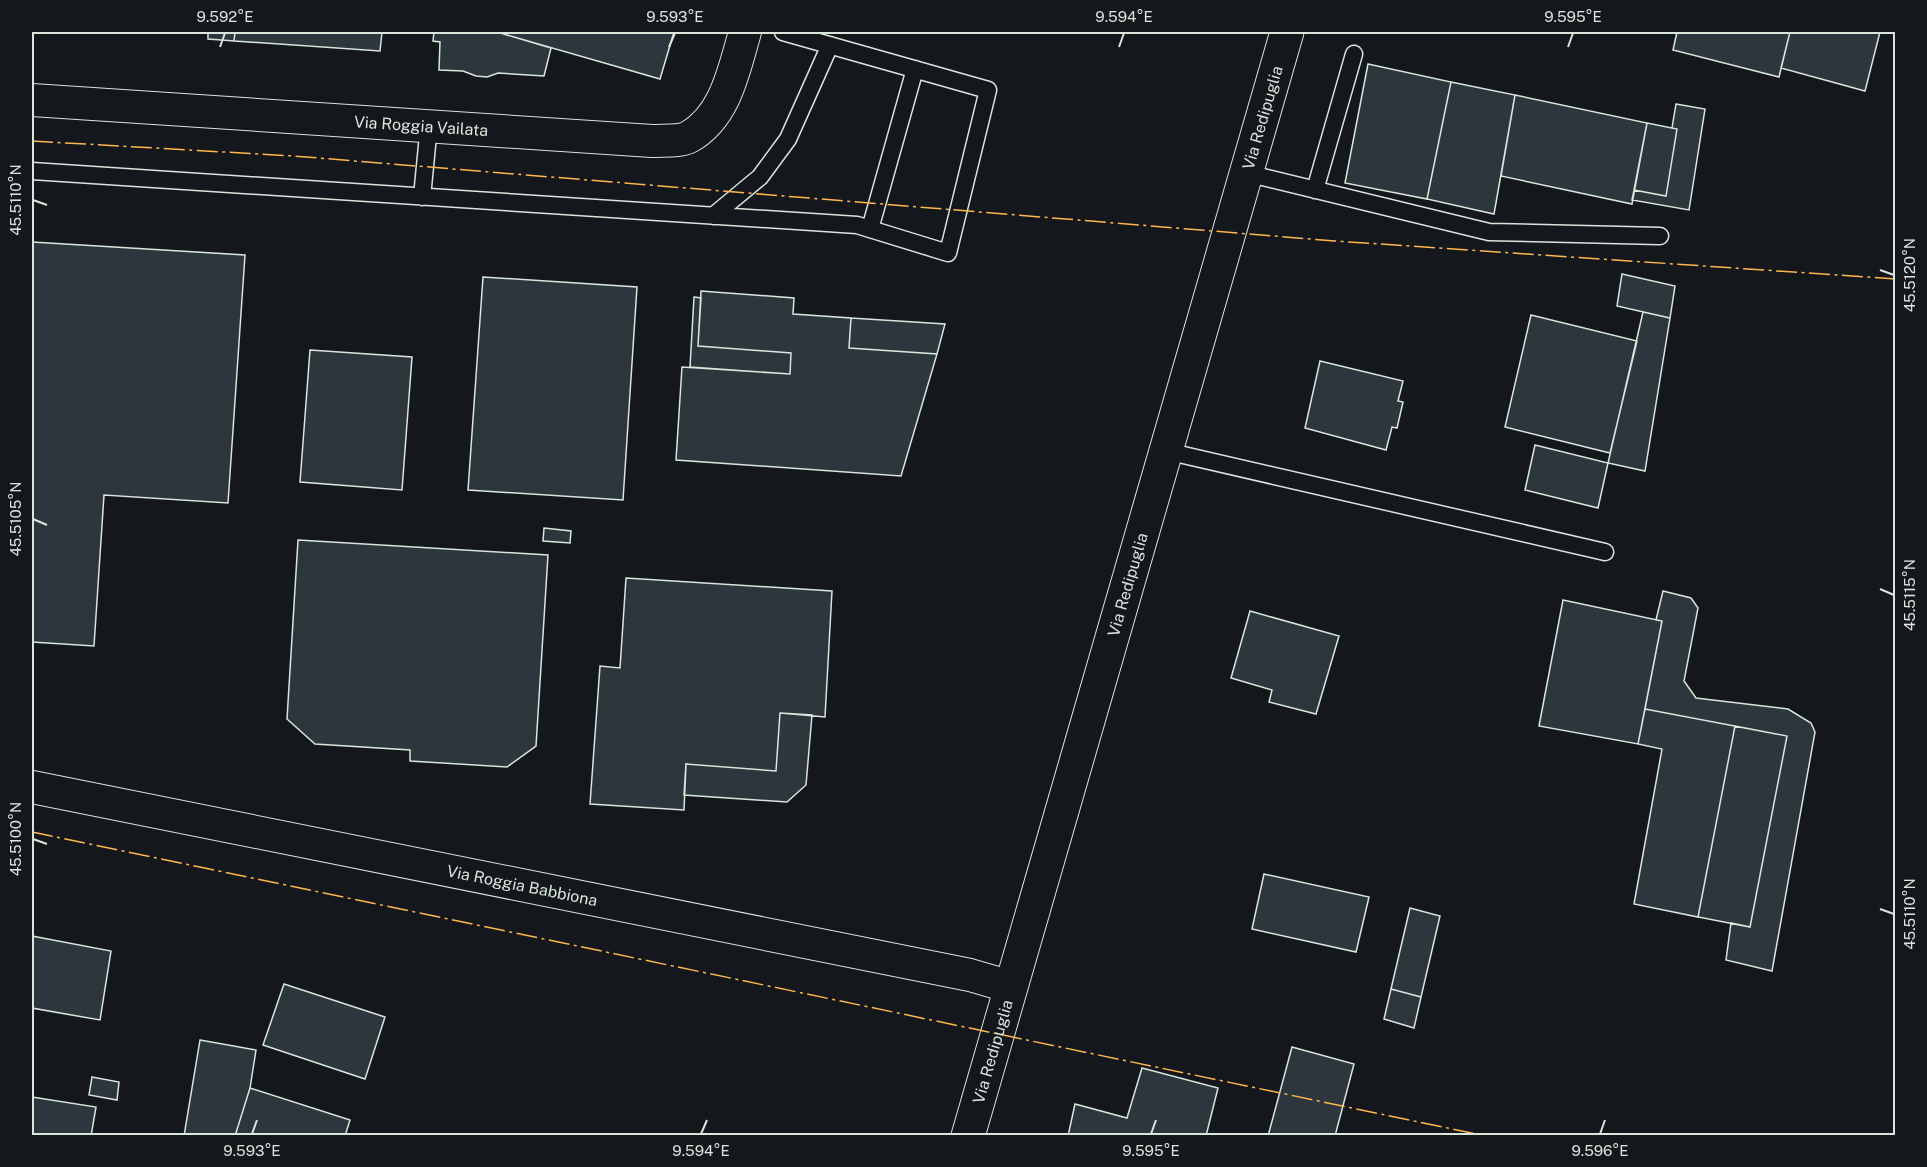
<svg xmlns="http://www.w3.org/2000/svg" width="1927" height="1167" font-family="'Public Sans',sans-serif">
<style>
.building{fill:#2c363c;stroke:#d8e6dc;stroke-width:1.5}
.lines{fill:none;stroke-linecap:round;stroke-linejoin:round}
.lane-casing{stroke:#d8e6dc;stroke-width:19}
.street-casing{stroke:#d8e6dc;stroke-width:34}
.secondary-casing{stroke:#d8e6dc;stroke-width:35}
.lane{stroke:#14181c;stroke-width:16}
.street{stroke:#14181c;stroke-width:32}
.secondary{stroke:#14181c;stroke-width:33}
.power{stroke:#ffb74d;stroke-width:1.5;stroke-dasharray:21 4.5 3 4.5;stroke-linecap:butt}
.ticks{fill:none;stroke:#d8e6dc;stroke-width:2}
.labels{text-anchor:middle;stroke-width:4.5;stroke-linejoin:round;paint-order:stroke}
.street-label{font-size:16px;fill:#d8e6dc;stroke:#14181c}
.neatline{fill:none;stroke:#d8e6dc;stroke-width:2}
.ticks-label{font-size:15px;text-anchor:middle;fill:#d8e6dc}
</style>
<rect width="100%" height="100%" fill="#14181c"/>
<path class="building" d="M 194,32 L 235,32 L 234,41 L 208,39 L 208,33 Z
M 235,32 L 382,32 L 380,51 L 234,41 Z
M 434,32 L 497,32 L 551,48 L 544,76 L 498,73 L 487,77 L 476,76 L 463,71 L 439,70 L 440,42 L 433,41 Z
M 497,32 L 674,32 L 660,79 Z
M 1677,32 L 1790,32 L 1779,77 L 1673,50 Z
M 1790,32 L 1880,32 L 1865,91 L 1781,68 Z
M 1368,64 L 1451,82 L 1427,199 L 1345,183 Z
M 1451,82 L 1515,95 L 1494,214 L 1427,199 Z
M 1515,95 L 1647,123 L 1632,204 L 1501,176 Z
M 1676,104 L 1705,109 L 1689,210 L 1632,200 L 1634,190 L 1666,196 L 1677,129 L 1672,128 Z
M 1647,123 L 1677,129 L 1666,196 L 1634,190 Z
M 32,242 L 245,255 L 228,503 L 104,495 L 94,646 L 32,642 Z
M 1622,274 L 1675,286 L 1670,318 L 1617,306 Z
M 483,277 L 637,287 L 623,500 L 468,490 Z
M 701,291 L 794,298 L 793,314 L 851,318 L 849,348 L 937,354 L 901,476 L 676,460 L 682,367 L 790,374 L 791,353 L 698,346 Z
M 694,297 L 701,298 L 698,346 L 791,353 L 790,374 L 690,367 Z
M 1643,312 L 1670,318 L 1645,471 L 1608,463 Z
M 1531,315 L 1637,341 L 1610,453 L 1505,427 Z
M 851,318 L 945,324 L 937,354 L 849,348 Z
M 310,350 L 412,357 L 402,490 L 300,482 Z
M 1320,361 L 1403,381 L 1398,401 L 1403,402 L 1397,428 L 1392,427 L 1386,450 L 1305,428 Z
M 1535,445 L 1608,463 L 1598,508 L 1525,490 Z
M 544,528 L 571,531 L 570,543 L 543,541 Z
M 298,540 L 548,555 L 536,746 L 507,767 L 410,761 L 410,750 L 315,744 L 287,719 Z
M 626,578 L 832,591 L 825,717 L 780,713 L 776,771 L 686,764 L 684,810 L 590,804 L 600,666 L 620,668 Z
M 1663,591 L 1691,598 L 1698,608 L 1684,681 L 1696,698 L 1788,709 L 1811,723 L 1815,732 L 1772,971 L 1726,960 L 1731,923 L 1750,927 L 1787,736 L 1645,709 L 1662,621 L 1656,620 Z
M 1563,600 L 1662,621 L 1638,744 L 1539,726 Z
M 1250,611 L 1339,636 L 1316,714 L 1269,702 L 1272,690 L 1231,678 Z
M 1645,709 L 1735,726 L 1698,917 L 1634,904 L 1662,749 L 1638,744 Z
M 780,713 L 812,715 L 806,785 L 787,802 L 684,795 L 686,764 L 776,771 Z
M 1735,726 L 1787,736 L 1750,927 L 1698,917 Z
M 1264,874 L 1369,897 L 1356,952 L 1252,929 Z
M 1410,908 L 1440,916 L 1421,997 L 1391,989 Z
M 32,936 L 111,951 L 100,1020 L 32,1008 Z
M 284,984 L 385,1017 L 365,1079 L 263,1045 Z
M 1391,989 L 1421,997 L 1414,1028 L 1384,1019 Z
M 200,1040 L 256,1050 L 250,1088 L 235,1136 L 184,1136 Z
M 1292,1047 L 1354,1064 L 1335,1136 L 1268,1136 Z
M 1142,1068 L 1218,1088 L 1206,1136 L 1068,1136 L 1075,1104 L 1127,1118 Z
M 92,1077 L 119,1082 L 117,1100 L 89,1095 Z
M 250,1088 L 350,1120 L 345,1136 L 235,1136 Z
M 32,1097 L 96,1107 L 91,1136 L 32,1136 Z"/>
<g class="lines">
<defs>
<path id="lane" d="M 32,171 L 857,225 L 948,253 L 988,90 L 783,32
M 1246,173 L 1489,232 L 1660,236
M 1315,190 L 1354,54
M 422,197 L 429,125
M 713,216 L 760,177 L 788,139 L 830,45
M 870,229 L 915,69
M 1166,451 L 1605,552"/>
<g id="street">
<path id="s1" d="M 32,100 L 652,141 C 662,140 680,142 689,137 C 726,116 734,69 745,32"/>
<path id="s2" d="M 32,787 L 970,975 L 1011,987"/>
</g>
<g id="secondary">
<path id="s3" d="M 968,1136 L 1287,32"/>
</g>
</defs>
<use href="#lane" class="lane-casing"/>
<use href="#street" class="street-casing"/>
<use href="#secondary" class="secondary-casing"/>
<use href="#lane" class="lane"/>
<use href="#street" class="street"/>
<use href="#secondary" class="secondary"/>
<path class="power" d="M 32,141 L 294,156 L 1335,241 L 1896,279
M 32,832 L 1486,1136"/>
</g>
<path class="ticks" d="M 220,47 L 225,33M 669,47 L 675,33M 1119,47 L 1124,33M 1568,47 L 1573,33M 33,200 L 47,205M 1880,270 L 1894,275M 33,519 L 47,525M 1880,589 L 1894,595M 33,839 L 47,844M 1880,909 L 1894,914M 252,1134 L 257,1120M 701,1134 L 707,1120M 1151,1134 L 1156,1120M 1600,1134 L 1605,1120"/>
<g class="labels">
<g class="street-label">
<text dy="6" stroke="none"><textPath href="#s3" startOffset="1060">Via Redipuglia</textPath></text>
<text dy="6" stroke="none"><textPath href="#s1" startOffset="390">Via Roggia Vailata</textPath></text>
<text dy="6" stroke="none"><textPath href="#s3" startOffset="574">Via Redipuglia</textPath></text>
<text dy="6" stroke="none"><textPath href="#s2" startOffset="500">Via Roggia Babbiona</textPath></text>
<text dy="6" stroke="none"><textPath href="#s3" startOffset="88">Via Redipuglia</textPath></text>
</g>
</g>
<rect width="1927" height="1167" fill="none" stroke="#14181c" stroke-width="66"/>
<rect x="33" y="33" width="1861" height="1101" class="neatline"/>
<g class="ticks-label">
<text x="225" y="22">9.592°E</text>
<text x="675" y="22">9.593°E</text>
<text x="1124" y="22">9.594°E</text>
<text x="1573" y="22">9.595°E</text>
<text transform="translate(16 200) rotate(-90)" y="5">45.5110°N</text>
<text transform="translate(1910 275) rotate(-90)" y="5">45.5120°N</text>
<text transform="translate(16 519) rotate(-90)" y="5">45.5105°N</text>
<text transform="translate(1910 595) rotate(-90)" y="5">45.5115°N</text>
<text transform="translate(16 839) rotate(-90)" y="5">45.5100°N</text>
<text transform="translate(1910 914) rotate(-90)" y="5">45.5110°N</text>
<text x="252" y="1156">9.593°E</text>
<text x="701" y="1156">9.594°E</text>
<text x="1151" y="1156">9.595°E</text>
<text x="1600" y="1156">9.596°E</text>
</g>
</svg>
